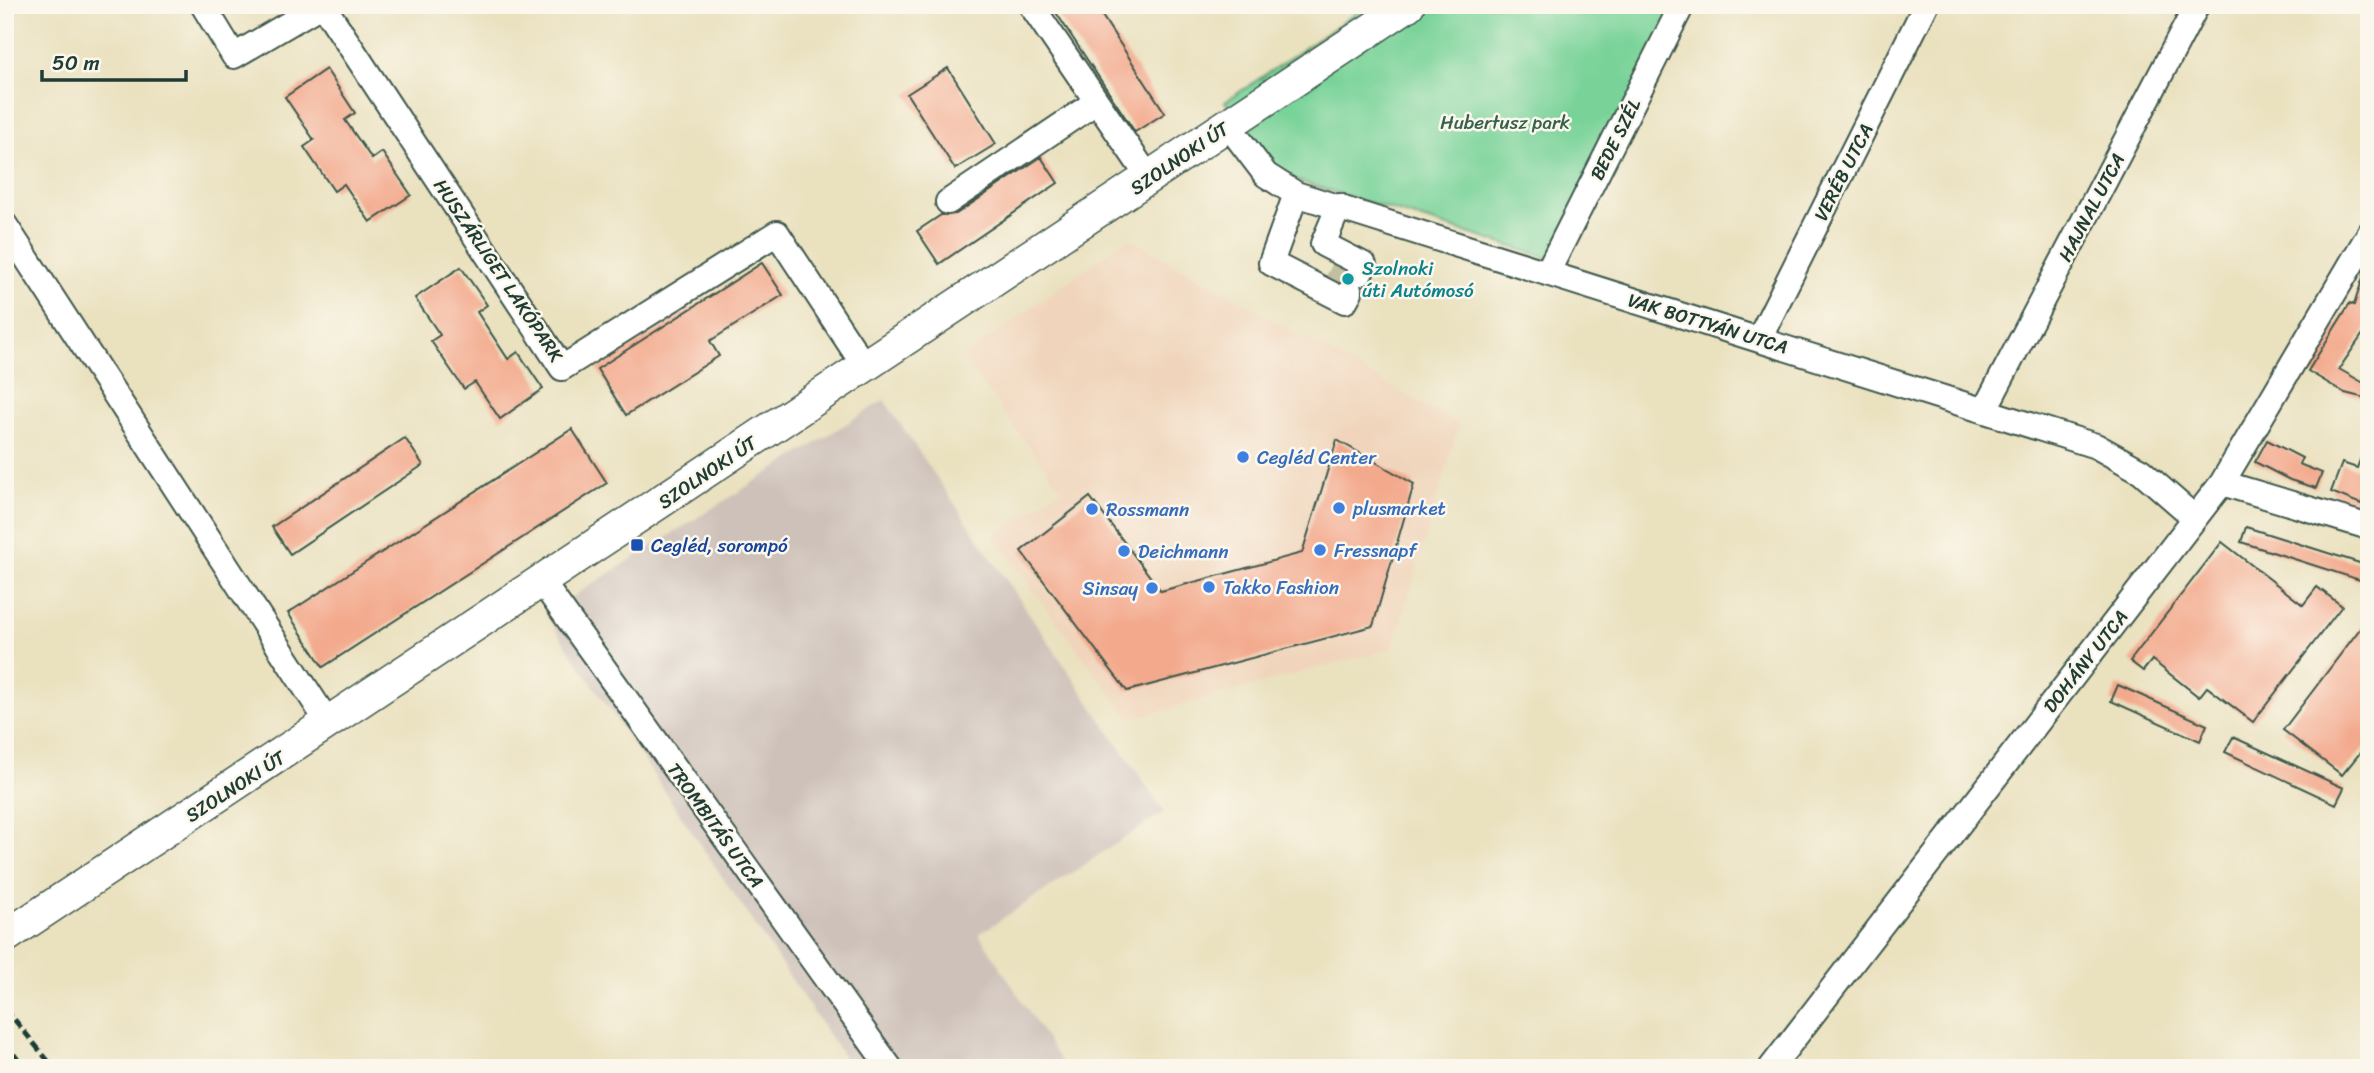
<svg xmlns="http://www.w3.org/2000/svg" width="2374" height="1073" font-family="Sriracha,sans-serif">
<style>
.built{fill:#f0d5bc}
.industrial{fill:#cec1b9}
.green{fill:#79d399;stroke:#4c8866;stroke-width:2}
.building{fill:#f3a98c}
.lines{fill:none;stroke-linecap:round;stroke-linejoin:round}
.minor-tunnel{stroke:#c1c0a3;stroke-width:24;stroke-dasharray:24 12;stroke-linecap:butt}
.minor-casing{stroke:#3d5649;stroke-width:28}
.major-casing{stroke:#3d5649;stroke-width:35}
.minor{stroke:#fff;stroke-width:24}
.major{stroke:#fff;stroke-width:32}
.rail{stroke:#1f3d34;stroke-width:5;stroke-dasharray:10 5;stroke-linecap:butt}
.culture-dot{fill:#0f9aa8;stroke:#fbf7ec;stroke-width:2.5}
.shop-dot{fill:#3f7fe0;stroke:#fbf7ec;stroke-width:2.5}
.transit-dot{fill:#1a4fb4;stroke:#fbf7ec;stroke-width:2.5}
.labels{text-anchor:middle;stroke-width:5;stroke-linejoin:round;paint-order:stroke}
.park-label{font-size:19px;fill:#36624d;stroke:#fbf7ec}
.street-label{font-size:19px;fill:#1f3d34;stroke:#fbf7ec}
.culture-label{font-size:19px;fill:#0d838f;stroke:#fbf7ec;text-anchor:start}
.shop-label{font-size:19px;fill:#366cbe;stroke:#fbf7ec;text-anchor:start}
.transit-label{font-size:19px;fill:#164399;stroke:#fbf7ec;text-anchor:start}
</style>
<rect width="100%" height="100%" fill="#fbf7ec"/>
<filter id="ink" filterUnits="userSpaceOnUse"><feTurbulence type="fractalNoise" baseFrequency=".0143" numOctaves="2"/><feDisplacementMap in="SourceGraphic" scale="14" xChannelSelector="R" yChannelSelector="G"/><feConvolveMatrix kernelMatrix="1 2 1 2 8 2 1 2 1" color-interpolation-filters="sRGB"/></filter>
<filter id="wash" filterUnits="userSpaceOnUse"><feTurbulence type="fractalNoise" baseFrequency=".00686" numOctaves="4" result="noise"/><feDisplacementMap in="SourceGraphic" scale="28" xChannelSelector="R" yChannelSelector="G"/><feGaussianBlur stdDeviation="1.57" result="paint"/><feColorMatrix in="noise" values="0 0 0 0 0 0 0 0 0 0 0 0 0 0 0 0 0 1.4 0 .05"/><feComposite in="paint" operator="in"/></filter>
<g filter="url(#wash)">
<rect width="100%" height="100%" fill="#eae1bf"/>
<path class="built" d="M 1129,238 L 1459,425 L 1393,648 L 1130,719 L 993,537 L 1061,489 L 962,357 Z"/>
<path class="industrial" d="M 884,400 L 1164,812 L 979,934 L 1065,1068 L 851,1068 L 545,614 Z"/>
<path class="green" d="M 1368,5 L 1698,5 L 1565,263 L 1285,177 L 1260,152 L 1225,102 Z"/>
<g id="blocks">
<path class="building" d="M 1051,5 L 1095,5 L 1165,113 L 1135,132 Z
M 948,68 L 996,144 L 955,169 L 907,94 Z
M 326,69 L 355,113 L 345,120 L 372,159 L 382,152 L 411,195 L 370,222 L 344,184 L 334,191 L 304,147 L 314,140 L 285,97 Z
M 1041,157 L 1058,183 L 939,264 L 917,231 L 941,215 L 956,214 Z
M 762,263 L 783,295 L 710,341 L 719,356 L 626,415 L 597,369 Z
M 461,267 L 487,305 L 477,312 L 508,359 L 518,352 L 543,389 L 500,419 L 475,382 L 464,389 L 431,341 L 440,335 L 415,298 Z
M 2366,268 L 2369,325 L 2339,369 L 2369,386 L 2369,399 L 2345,393 L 2308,371 L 2350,303 L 2354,305 Z
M 572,429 L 607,483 L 323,667 L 288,613 Z
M 405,438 L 423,465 L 290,554 L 272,527 Z
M 1337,440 L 1414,484 L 1373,626 L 1127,691 L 1021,551 L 1090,497 L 1161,591 L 1302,553 Z
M 2267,440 L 2302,458 L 2299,464 L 2322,473 L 2316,488 L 2290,480 L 2255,462 Z
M 2367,441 L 2369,484 L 2361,504 L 2331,492 L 2342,463 L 2357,468 Z
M 2246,527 L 2369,566 L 2369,583 L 2241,542 Z
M 2222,542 L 2303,605 L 2317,587 L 2342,606 L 2253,722 L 2207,687 L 2199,697 L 2152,660 L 2143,671 L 2130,661 Z
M 2369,617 L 2369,742 L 2342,775 L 2283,730 Z
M 2118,685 L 2207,725 L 2200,741 L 2111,701 Z
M 2233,737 L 2344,788 L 2336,804 L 2225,752 Z"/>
</g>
</g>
<g filter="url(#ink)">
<use href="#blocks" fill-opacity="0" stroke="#3d5649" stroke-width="2"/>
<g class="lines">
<path class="minor-tunnel" d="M 1335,285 L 1345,266"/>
<defs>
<path id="minor" d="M 203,5 L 234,56 L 321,5
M 323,5 L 562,368 L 777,233 L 865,367
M 1031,5 L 1149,178
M 1228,125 L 1266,175 L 1296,194 L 2096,446 L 2141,471 L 2195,518
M 1296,194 L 1271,263 L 1345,301 L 1350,292
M 948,202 L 1096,102
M 1339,206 L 1323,244 L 1364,265 L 1360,273
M 5,225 L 329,724
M 1547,273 L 1682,5
M 1759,339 L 1926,5
M 1985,409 L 2197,5
M 2222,483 L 2369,527
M 542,582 L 890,1068
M 1771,1068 L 2222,483 L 2369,234"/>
<path id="major" d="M 5,937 L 1408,5"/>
</defs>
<use href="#minor" class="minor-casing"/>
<use href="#major" class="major-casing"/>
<use href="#minor" class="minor"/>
<use href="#major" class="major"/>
<path class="rail" d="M 5,1008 L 54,1068
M 5,1042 L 24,1068"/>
</g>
</g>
<circle class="culture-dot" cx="1348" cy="279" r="7"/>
<g class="shop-dot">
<circle cx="1243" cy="457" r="7"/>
<circle cx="1339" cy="508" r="7"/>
<circle cx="1092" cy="509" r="7"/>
<circle cx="1320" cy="550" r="7"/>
<circle cx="1124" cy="551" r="7"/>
<circle cx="1209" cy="587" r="7"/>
<circle cx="1152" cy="588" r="7"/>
</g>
<rect class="transit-dot" x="630" y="538" width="14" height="14" rx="3.5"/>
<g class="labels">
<g class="park-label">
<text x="1505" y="129">Hubertusz park</text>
</g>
<g class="street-label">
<text transform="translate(1615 139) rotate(-63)" y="7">BEDE SZÉL</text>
<text transform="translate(1179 158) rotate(-34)" y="7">SZOLNOKI ÚT</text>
<text transform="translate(1843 172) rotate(-63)" y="7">VERÉB UTCA</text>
<text transform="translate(2091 207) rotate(-62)" y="7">HAJNAL UTCA</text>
<text transform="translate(499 270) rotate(56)" y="7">HUSZÁRLIGET LAKÓPARK</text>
<text transform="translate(1708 323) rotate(17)" y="7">VAK BOTTYÁN UTCA</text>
<text transform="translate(707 472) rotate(-34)" y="7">SZOLNOKI ÚT</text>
<text transform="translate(2085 661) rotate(-52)" y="7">DOHÁNY UTCA</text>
<text transform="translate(235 786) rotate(-33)" y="7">SZOLNOKI ÚT</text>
<text transform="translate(716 825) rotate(54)" y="7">TROMBITÁS UTCA</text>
</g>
<g class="culture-label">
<text x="1362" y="275">Szolnoki<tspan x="1362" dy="22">úti Autómosó</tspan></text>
</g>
<g class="shop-label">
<text x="1257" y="464">Cegléd Center</text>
<text x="1353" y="515">plusmarket</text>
<text x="1106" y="516">Rossmann</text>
<text x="1334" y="557">Fressnapf</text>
<text x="1138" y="558">Deichmann</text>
<text x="1223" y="594">Takko Fashion</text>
<text x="1138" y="595" text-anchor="end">Sinsay</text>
</g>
<g class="transit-label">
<text x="651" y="552">Cegléd, sorompó</text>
</g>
</g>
<rect width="2374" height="1073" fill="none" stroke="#fbf7ec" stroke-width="28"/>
<path d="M42 70v10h144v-10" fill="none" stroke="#1f3d34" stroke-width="3.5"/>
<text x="52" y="70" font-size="21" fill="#1f3d34" stroke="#fbf7ec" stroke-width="5" paint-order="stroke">50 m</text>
</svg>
